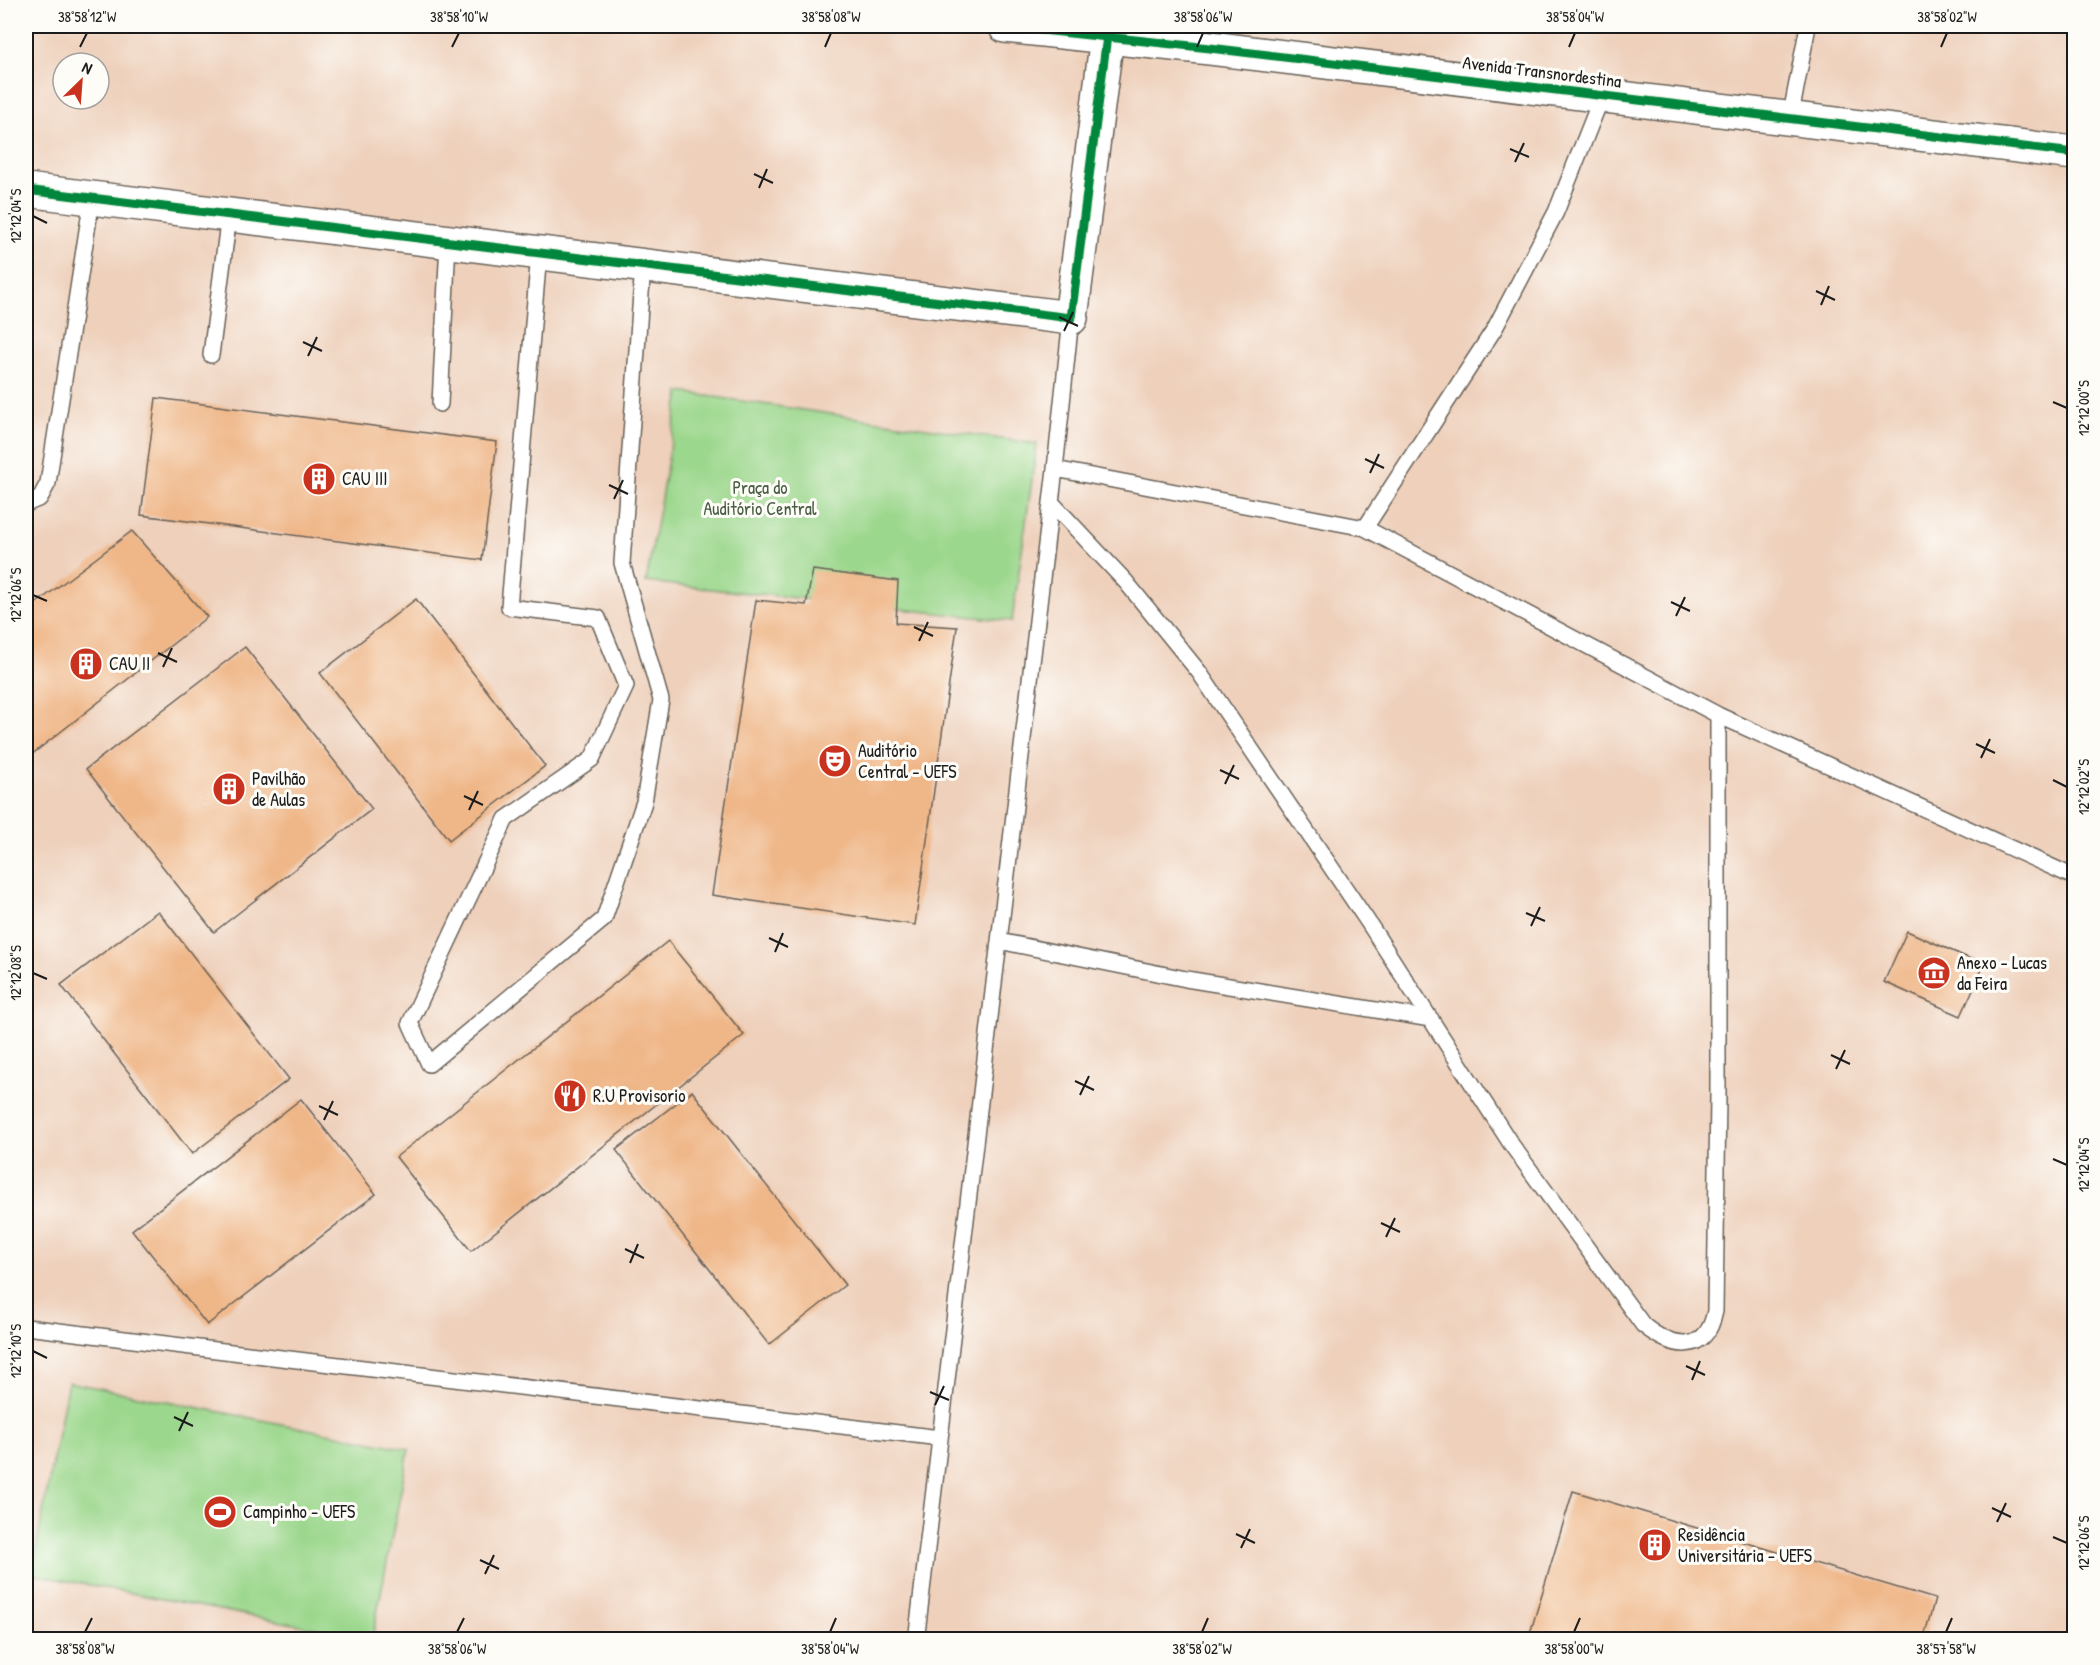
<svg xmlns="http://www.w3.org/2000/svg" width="2100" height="1665" font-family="'Patrick Hand',sans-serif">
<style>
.built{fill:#eed0bb;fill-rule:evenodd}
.green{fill:#9bd78c;stroke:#5c7a54;stroke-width:1.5}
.building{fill:#efb687}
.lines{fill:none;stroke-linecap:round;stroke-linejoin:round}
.lane-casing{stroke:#686057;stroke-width:18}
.secondary-casing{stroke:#686057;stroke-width:36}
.lane{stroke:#fff;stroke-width:15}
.secondary{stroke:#fff;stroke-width:33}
.cycleway-casing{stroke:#fdfcf7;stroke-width:13}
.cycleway{stroke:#00873e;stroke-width:9}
.ticks{fill:none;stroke:#1c1c1c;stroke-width:2}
.labels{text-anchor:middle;stroke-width:6;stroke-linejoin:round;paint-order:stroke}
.street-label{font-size:18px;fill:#1c1c1c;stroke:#fdfcf7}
.poi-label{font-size:18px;fill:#1c1c1c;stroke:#fdfcf7;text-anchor:start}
.park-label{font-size:18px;fill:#485d43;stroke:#fdfcf7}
.neatline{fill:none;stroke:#1c1c1c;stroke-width:2}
.ticks-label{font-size:15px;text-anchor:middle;fill:#1c1c1c}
</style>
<rect width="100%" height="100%" fill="#fdfcf7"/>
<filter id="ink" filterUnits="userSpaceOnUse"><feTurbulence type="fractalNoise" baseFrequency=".0167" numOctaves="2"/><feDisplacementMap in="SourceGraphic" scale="12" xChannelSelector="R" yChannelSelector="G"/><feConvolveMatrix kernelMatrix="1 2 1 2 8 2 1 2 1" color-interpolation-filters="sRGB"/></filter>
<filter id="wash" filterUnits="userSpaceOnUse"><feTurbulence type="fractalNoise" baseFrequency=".008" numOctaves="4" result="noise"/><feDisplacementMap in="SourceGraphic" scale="24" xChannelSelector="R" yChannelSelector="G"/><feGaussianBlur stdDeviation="1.35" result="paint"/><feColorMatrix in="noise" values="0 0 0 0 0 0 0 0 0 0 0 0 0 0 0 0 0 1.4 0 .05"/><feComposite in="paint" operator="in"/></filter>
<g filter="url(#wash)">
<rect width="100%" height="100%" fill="#f4dec4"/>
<path class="built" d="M 26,26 L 2074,26 L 2074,1639 L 26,1639 ZM 63,63 L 99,63 L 99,99 L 63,99 Z"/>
<path class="green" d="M 680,392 L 1037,444 L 1012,621 L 646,582 Z
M 68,1382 L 409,1449 L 372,1639 L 31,1574 Z"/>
<g id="blocks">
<path class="building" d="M 156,398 L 497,442 L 482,560 L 141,515 Z
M 132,531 L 207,617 L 26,759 L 26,611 Z
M 813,570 L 898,581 L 896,623 L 957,627 L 915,925 L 712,895 L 756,600 L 806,605 Z
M 416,599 L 545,766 L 449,840 L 320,673 Z
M 245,647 L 372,809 L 214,932 L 86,769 Z
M 158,911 L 289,1079 L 192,1154 L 61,985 Z
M 1907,931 L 1984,965 L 1961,1016 L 1884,982 Z
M 668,941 L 744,1035 L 471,1251 L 396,1157 Z
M 692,1091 L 845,1285 L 769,1345 L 616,1150 Z
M 301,1099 L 376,1194 L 207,1325 L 132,1230 Z
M 1573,1491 L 1935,1599 L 1923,1640 L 1528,1640 Z"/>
</g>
</g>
<g filter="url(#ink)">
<use href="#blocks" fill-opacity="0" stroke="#686057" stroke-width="1.5"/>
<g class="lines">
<defs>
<path id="lane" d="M 1790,119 L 1808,26
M 539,253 L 509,607 L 598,618 L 626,686 L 592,759 L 506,819 L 410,1023 L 429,1064 L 604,919 L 644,802 L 661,700 L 622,563 L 643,265
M 211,355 L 229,215
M 440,404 L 448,242
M 1055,469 L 1365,528 L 1718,715 L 2074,877
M 1051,502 L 1126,582 L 1199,672 L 1368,922 L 1511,1144 L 1643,1325 C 1671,1348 1706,1357 1715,1311 L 1718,1097 L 1718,715
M 26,504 L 40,498 L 48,483 L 92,198
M 1365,528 L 1495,328 L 1556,212 L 1602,96
M 999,941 L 1186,979 L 1431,1019
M 26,1327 L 940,1438
M 917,1633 L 1055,469 L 1071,318"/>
<path id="secondary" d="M 1005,26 L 1210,48 L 2074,153
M 26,190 L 1071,318 L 1107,36"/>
</defs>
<use href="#lane" class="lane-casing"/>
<use href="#secondary" class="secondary-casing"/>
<use href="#lane" class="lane"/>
<use href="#secondary" class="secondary"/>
<defs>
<path id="cycleway" d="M 1005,26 L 1210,48 L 2074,153
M 26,190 L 1071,318 L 1107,36"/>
</defs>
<use href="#cycleway" class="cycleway-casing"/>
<use href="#cycleway" class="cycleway"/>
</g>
</g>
<path class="ticks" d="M 80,47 L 87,33M 452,47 L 459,33M 825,47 L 831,33M 1197,47 L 1203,33M 1569,47 L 1575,33M 1941,47 L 1947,33M 1510,149 L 1529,157M 1515,162 L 1524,143M 754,174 L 773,183M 759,188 L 767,169M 33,216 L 47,223M 1816,291 L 1835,300M 1821,305 L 1829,286M 1059,317 L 1078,326M 1064,331 L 1073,312M 303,342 L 322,351M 308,356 L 317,337M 2053,402 L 2067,408M 1365,459 L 1384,468M 1370,473 L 1379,454M 609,485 L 628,494M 614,499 L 623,480M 33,595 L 47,601M 1671,602 L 1690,611M 1676,616 L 1685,597M 914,627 L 933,636M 919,641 L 928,622M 158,653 L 177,662M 163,667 L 172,648M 1976,744 L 1995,753M 1981,758 L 1990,739M 1220,770 L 1239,779M 2053,780 L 2067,787M 1225,784 L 1234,765M 464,796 L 483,805M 469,810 L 478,791M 1526,913 L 1545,921M 1531,926 L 1540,907M 769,938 L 788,947M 775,952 L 783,933M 33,973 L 47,979M 1831,1055 L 1850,1064M 1836,1069 L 1845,1050M 1075,1081 L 1094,1090M 1080,1095 L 1089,1076M 319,1106 L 338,1115M 324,1120 L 333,1101M 2053,1159 L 2067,1165M 1381,1223 L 1400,1232M 1386,1237 L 1395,1218M 625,1249 L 644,1258M 630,1263 L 638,1244M 33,1351 L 47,1358M 1686,1366 L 1705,1375M 1692,1380 L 1700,1361M 930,1392 L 949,1400M 935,1405 L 944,1386M 174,1417 L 193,1426M 179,1431 L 188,1412M 1992,1508 L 2011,1517M 1997,1522 L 2006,1503M 1236,1534 L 1255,1543M 2053,1537 L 2067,1543M 1241,1548 L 1250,1529M 480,1560 L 499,1569M 485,1574 L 494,1555M 85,1632 L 92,1618M 457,1632 L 464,1618M 830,1632 L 836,1618M 1202,1632 L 1208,1618M 1574,1632 L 1580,1618M 1946,1632 L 1952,1618"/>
<defs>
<symbol id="building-disc" viewBox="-11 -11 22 22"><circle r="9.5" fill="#c8321e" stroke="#fdfcf7"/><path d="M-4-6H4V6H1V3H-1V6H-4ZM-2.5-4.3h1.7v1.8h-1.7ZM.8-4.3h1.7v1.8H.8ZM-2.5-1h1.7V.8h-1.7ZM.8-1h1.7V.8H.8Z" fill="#fff"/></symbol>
<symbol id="theatre-disc" viewBox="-11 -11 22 22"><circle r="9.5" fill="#c8321e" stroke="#fdfcf7"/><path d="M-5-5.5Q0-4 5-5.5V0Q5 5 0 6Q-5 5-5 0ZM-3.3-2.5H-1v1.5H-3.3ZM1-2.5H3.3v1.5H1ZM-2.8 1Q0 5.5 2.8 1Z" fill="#fff"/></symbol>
<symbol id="museum-disc" viewBox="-11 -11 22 22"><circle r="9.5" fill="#c8321e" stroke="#fdfcf7"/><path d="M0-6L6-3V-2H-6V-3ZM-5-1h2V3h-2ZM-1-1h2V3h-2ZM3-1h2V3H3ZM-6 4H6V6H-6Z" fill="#fff"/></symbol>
<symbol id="restaurant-disc" viewBox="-11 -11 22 22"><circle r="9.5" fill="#c8321e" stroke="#fdfcf7"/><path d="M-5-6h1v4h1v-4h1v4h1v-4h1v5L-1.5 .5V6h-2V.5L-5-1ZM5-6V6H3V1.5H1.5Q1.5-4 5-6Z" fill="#fff"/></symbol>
<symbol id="stadium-disc" viewBox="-11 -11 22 22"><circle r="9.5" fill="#c8321e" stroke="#fdfcf7"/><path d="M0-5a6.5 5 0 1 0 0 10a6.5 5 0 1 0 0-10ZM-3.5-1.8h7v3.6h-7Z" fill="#fff"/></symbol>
</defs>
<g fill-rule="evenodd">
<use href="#building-disc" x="300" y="460" width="38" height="38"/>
<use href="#building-disc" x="67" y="645" width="38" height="38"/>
<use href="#theatre-disc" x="816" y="742" width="38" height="38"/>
<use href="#building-disc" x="210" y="770" width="38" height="38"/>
<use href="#museum-disc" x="1915" y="954" width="38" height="38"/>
<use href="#restaurant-disc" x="551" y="1077" width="38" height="38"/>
<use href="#stadium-disc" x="201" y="1493" width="38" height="38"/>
<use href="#building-disc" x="1636" y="1526" width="38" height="38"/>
</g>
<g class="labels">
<g class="street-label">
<text transform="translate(1542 72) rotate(7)" y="6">Avenida Transnordestina</text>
</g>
<g class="poi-label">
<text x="342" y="485">CAU III</text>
<text x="109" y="670">CAU II</text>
<text x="858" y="757">Auditório<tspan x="858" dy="21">Central - UEFS</tspan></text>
<text x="252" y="785">Pavilhão<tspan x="252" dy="21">de Aulas</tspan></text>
<text x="1957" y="969">Anexo - Lucas<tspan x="1957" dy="21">da Feira</tspan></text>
<text x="593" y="1102">R.U Provisorio</text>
<text x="243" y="1518">Campinho - UEFS</text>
<text x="1678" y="1541">Residência<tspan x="1678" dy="21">Universitária - UEFS</tspan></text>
</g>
<g class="park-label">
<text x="760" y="494">Praça do<tspan x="760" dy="21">Auditório Central</tspan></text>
</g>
</g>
<rect width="2100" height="1665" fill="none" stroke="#fdfcf7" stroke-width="66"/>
<g transform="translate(81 81) rotate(25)"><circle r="28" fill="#fdfcf7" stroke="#a3a29f" stroke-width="1.5"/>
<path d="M0-4.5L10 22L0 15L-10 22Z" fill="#c8321e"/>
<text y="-9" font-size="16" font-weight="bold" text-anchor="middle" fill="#1c1c1c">N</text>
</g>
<rect x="33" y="33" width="2034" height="1599" class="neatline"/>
<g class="ticks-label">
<text x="87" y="22">38°58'12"W</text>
<text x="459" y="22">38°58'10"W</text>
<text x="831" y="22">38°58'08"W</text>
<text x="1203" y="22">38°58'06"W</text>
<text x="1575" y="22">38°58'04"W</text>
<text x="1947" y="22">38°58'02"W</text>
<text transform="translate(16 216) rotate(-90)" y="5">12°12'04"S</text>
<text transform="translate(2084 408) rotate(-90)" y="5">12°12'00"S</text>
<text transform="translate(16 595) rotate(-90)" y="5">12°12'06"S</text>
<text transform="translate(2084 787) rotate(-90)" y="5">12°12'02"S</text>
<text transform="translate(16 973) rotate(-90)" y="5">12°12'08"S</text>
<text transform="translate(2084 1165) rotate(-90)" y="5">12°12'04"S</text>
<text transform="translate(16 1351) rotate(-90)" y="5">12°12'10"S</text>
<text transform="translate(2084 1543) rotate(-90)" y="5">12°12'06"S</text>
<text x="85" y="1654">38°58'08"W</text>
<text x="457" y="1654">38°58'06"W</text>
<text x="830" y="1654">38°58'04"W</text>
<text x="1202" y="1654">38°58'02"W</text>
<text x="1574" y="1654">38°58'00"W</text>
<text x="1946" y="1654">38°57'58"W</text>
</g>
</svg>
